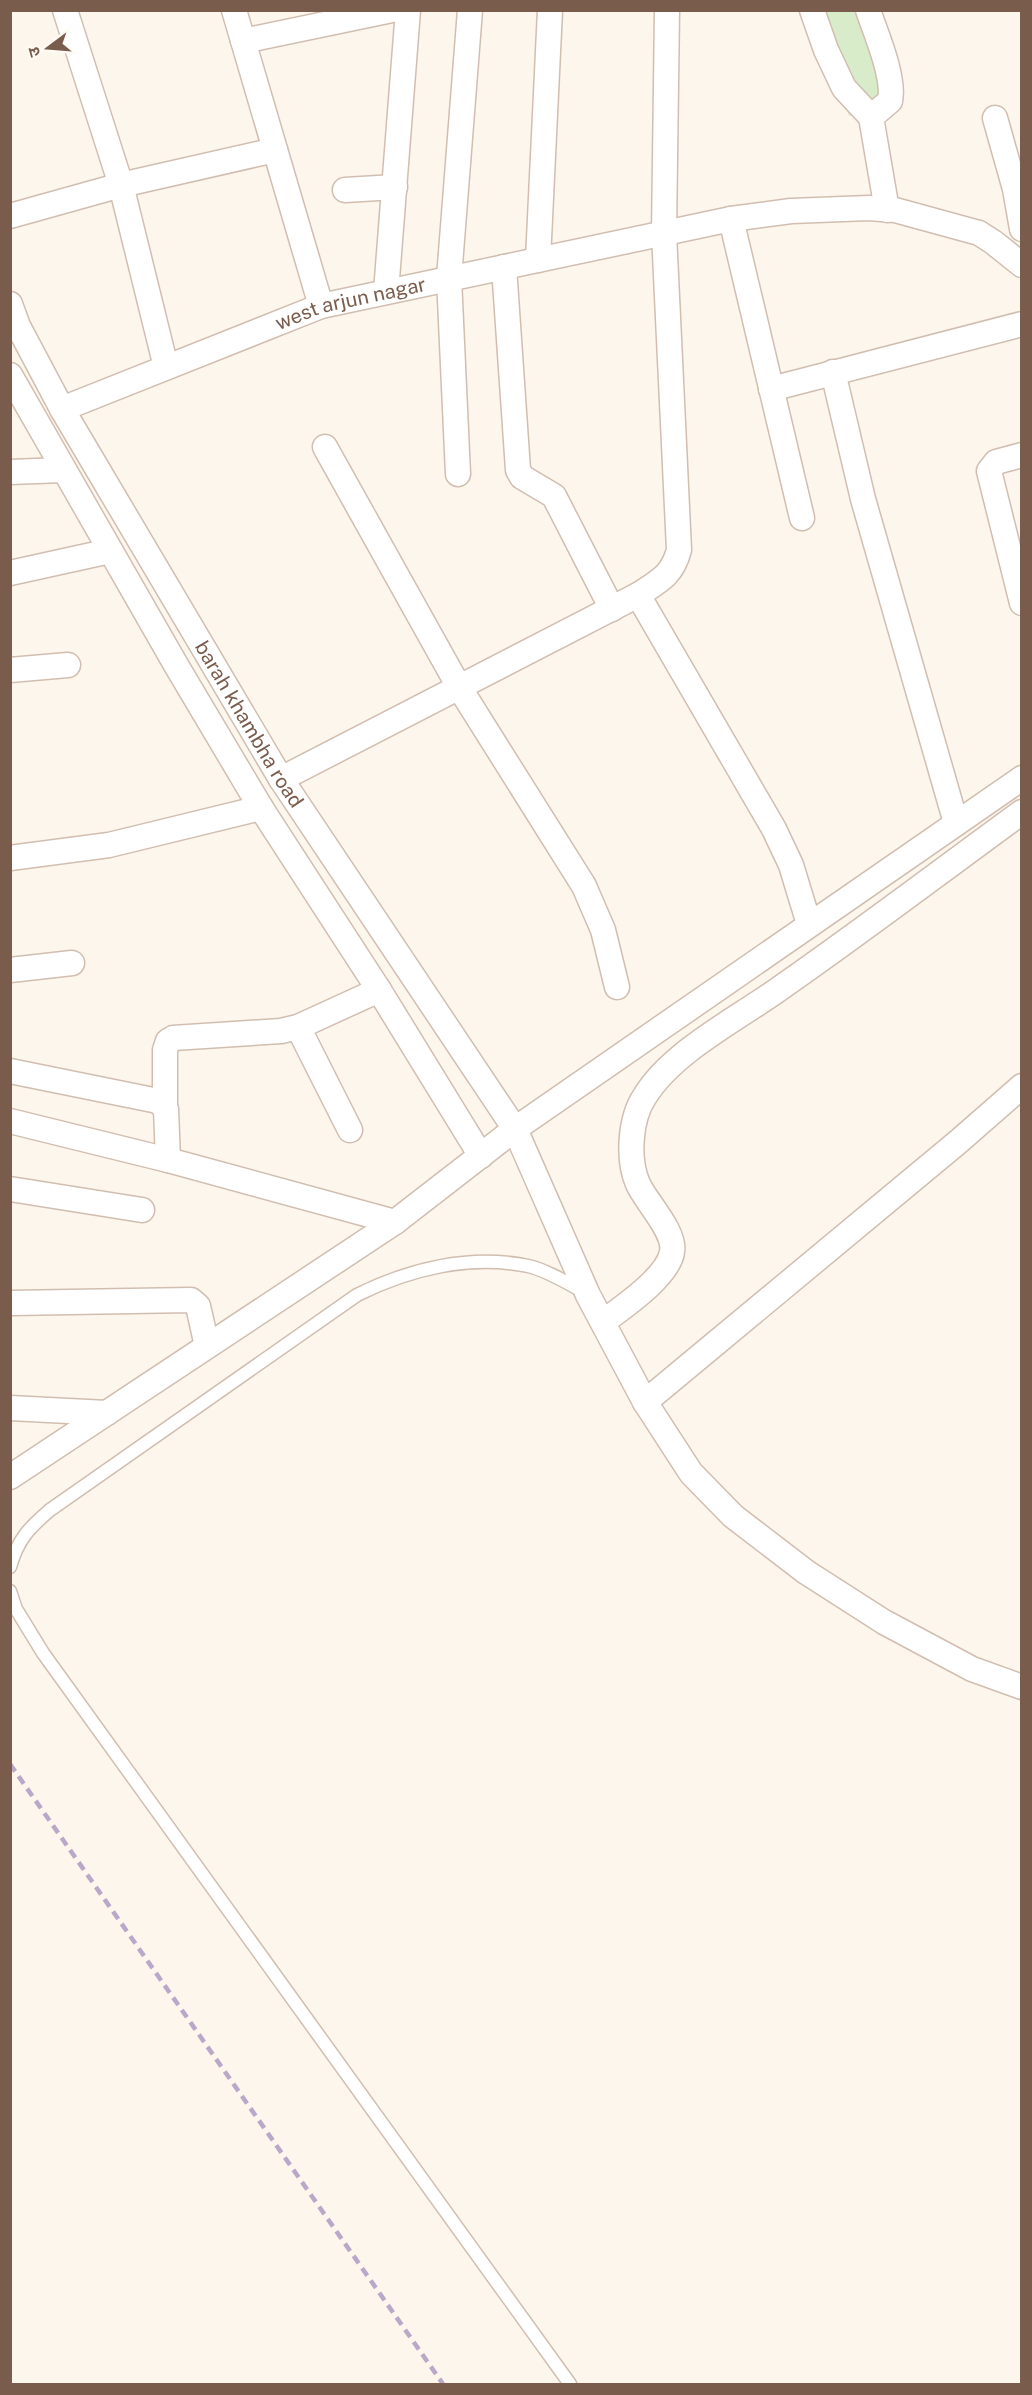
<svg xmlns="http://www.w3.org/2000/svg" width="1032" height="2395" font-family="'Public Sans','Noto Sans Devanagari',sans-serif">
<style>
.park{fill:#d8ecc9}
.lines{fill:none;stroke-linecap:round;stroke-linejoin:round}
.lane-casing{stroke:#d1beb0;stroke-width:15}
.street-casing{stroke:#d1beb0;stroke-width:27}
.lane{stroke:#fff;stroke-width:12}
.street{stroke:#fff;stroke-width:24}
.rail{stroke:#b9a8c9;stroke-width:4.5;stroke-dasharray:9 6;stroke-linecap:butt}
.labels{text-anchor:middle;stroke-width:4.5;stroke-linejoin:round;paint-order:stroke}
.street-label{font-size:20px;fill:#7a5c4d;stroke:#fffaf3}
</style>
<rect width="100%" height="100%" fill="#fdf6ec"/>
<path class="park" d="M 815,11 L 873,11 L 903,104 L 849,116 Z"/>
<g class="lines">
<defs>
<path id="lane" d="M 10,1567 C 18,1539 29,1528 50,1510 L 357,1295 C 409,1269 470,1254 528,1266 C 546,1270 566,1282 582,1291
M 10,1591 L 16,1609 L 43,1653 L 570,2384"/>
<g id="street">
<path d="M 65,10 L 121,185 L 166,367"/>
<path d="M 234,10 L 321,306"/>
<path d="M 812,10 L 826,50 L 844,88 L 871,117 L 887,210"/>
<path d="M 868,10 C 876,34 895,77 890,101 L 871,117"/>
<path d="M 243,41 L 392,10"/>
<path d="M 995,118 L 1015,189 L 1022,229"/>
<path d="M 345,190 L 395,187"/>
<path d="M 10,216 L 121,185 L 275,150"/>
<path d="M 731,219 L 802,518"/>
<path d="M 538,260 L 550,10"/>
<path d="M 504,267 L 518,470 L 522,477 L 554,496 L 612,609"/>
<path d="M 386,292 L 408,10"/>
<path id="s1" d="M 10,304 L 18,326 L 62,409 L 281,779 L 515,1129 L 588,1295 L 645,1402 L 691,1473 L 733,1516 L 806,1572 L 884,1622 L 972,1669 L 1022,1687"/>
<path d="M 833,372 L 863,499 L 956,823"/>
<path d="M 10,375 L 176,665 L 261,808 L 379,990 L 481,1156"/>
<path d="M 771,389 L 1022,324"/>
<path id="s2" d="M 62,409 L 321,306 L 731,219 L 791,211 L 869,208 L 895,210 L 979,233 L 993,242 L 1022,265"/>
<path d="M 325,447 L 459,687 L 584,886 L 603,930 L 617,987"/>
<path d="M 1022,455 L 996,462 L 989,471 L 1022,603"/>
<path d="M 10,472 L 63,470"/>
<path d="M 458,474 L 449,278 L 470,10"/>
<path d="M 10,573 L 110,551"/>
<path d="M 638,595 L 774,829 L 791,865 L 809,924"/>
<path d="M 10,670 L 68,665"/>
<path d="M 281,779 L 638,595 C 659,581 672,576 679,550 L 664,233 L 667,10"/>
<path d="M 10,858 L 109,845 L 261,808"/>
<path d="M 10,970 L 72,963"/>
<path d="M 298,1027 L 350,1130"/>
<path d="M 10,1071 L 158,1101 L 166,1109 L 168,1160"/>
<path d="M 165,1107 L 165,1050 L 168,1041 L 173,1038 L 281,1031 L 298,1027 L 379,990"/>
<path d="M 10,1121 L 168,1160 L 395,1222"/>
<path d="M 10,1189 L 142,1210"/>
<path d="M 10,1303 L 191,1300 L 198,1306 L 207,1346"/>
<path d="M 603,1322 C 623,1307 668,1277 672,1252 C 676,1232 646,1202 638,1184 C 627,1159 630,1118 645,1096 C 672,1052 737,1019 779,989 C 861,932 941,871 1022,812"/>
<path d="M 645,1402 L 958,1142 L 1022,1086"/>
<path d="M 10,1408 L 107,1413"/>
<path d="M 10,1477 L 395,1222 L 515,1129 L 1022,778"/>
</g>
</defs>
<use href="#lane" class="lane-casing"/>
<use href="#street" class="street-casing"/>
<use href="#lane" class="lane"/>
<use href="#street" class="street"/>
<path class="rail" d="M 10,1764 L 443,2384"/>
</g>
<g class="labels">
<g class="street-label">
<text dy="7" stroke="none"><textPath href="#s2" startOffset="308">west arjun nagar</textPath></text>
<text dy="7" stroke="none"><textPath href="#s1" startOffset="484">barah khambha road</textPath></text>
</g>
</g>
<rect width="1032" height="2395" fill="none" stroke="#7a5c4d" stroke-width="24"/>
<g transform="translate(48 48) rotate(254)" stroke="#fffaf3" stroke-width="4.5" paint-order="stroke">
<path d="M0-4.5L10 22L0 15L-10 22Z" fill="#7a5c4d"/>
<text y="-9" font-size="16" font-weight="bold" text-anchor="middle" fill="#7a5c4d">उ</text>
</g>
</svg>
